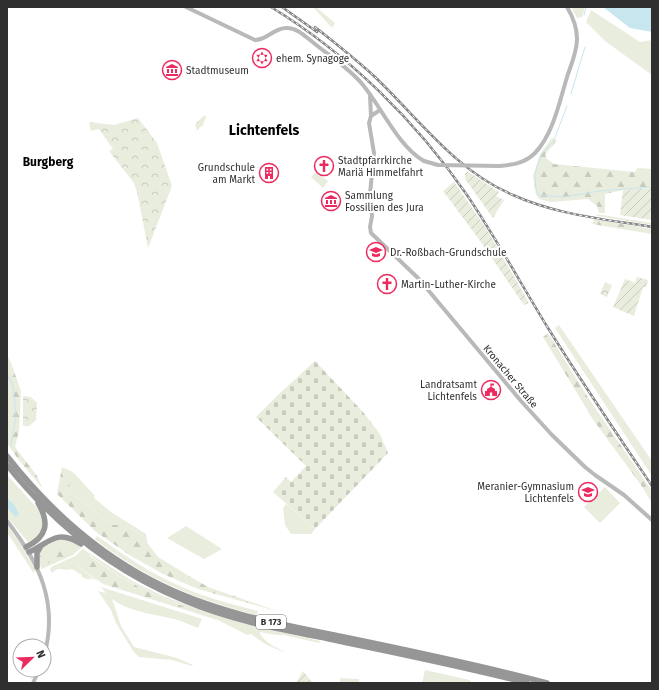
<svg xmlns="http://www.w3.org/2000/svg" width="659" height="690" font-family="'Fira Sans',sans-serif">
<style>
.grass{fill:#e9eddd}
.forest{fill:url(#forest-firs)}
.cemetery{fill:url(#cemetery-stones)}
.park{fill:url(#park-crowns)}
.garden{fill:url(#garden-furrows)}
.water{fill:#c8e6ee}
.lines{fill:none;stroke-linecap:round;stroke-linejoin:round}
.stream{stroke:#c8e6ee;stroke-width:1}
.secondary{stroke:#b9b9b9;stroke-width:4}
.highway{stroke:#969696;stroke-width:5.5}
.rail-casing{stroke:#848484;stroke-width:2.5}
.rail{stroke:#fff;stroke-width:1;stroke-dasharray:3;stroke-linecap:butt}
.secondary-bridge{stroke:#b9b9b9;stroke-width:4}
.labels{text-anchor:middle;stroke-width:4;stroke-linejoin:round;paint-order:stroke}
.shield{fill:#fff;stroke:#6d6d6d;stroke-width:1}
.shield-label{font-size:9px;font-weight:bold;fill:#2f2f2f}
.poi-label{font-size:10px;fill:#2f2f2f;stroke:#fff;text-anchor:start}
.street-label{font-size:10px;fill:#2f2f2f;stroke:#fff}
.quarter-label{font-size:12px;font-weight:bold;fill:#000;stroke:#fff}
.district-label{font-size:14px;font-weight:bold;fill:#000;stroke:#fff}
</style>
<defs>
<pattern id="forest-firs" width="22" height="20" patternUnits="userSpaceOnUse"><rect width="22" height="20" fill="#e9eddd"/><path d="M5 1l3.5 6h-7zM16 11l3.5 6h-7z" fill="#c8ccbe"/></pattern>
<pattern id="cemetery-stones" width="16" height="16" patternUnits="userSpaceOnUse"><rect width="16" height="16" fill="#e9eddd"/><path d="M2 7V4a2 2 0 0 1 4 0v3zM10 15v-3a2 2 0 0 1 4 0v3z" fill="#c8ccbe"/></pattern>
<pattern id="park-crowns" width="20" height="18" patternUnits="userSpaceOnUse"><rect width="20" height="18" fill="#e9eddd"/><path d="M2 6a3 3 0 1 1 6 0M12 15a3 3 0 1 1 6 0" fill="none" stroke="#c8ccbe"/></pattern>
<pattern id="garden-furrows" width="10" height="10" patternUnits="userSpaceOnUse"><rect width="10" height="10" fill="#e9eddd"/><path d="M-1 1l2-2M0 10L10 0M9 11l2-2" fill="none" stroke="#c8ccbe"/></pattern>
</defs>
<rect width="100%" height="100%" fill="#fff"/>
<path class="grass" d="M 313,7 L 316,7 L 335,23 L 332,28 Z
M 571,7 L 585,7 L 582,17 L 577,18 Z
M 591,10 L 640,42 L 652,40 L 652,75 L 605,41 L 586,22 Z
M 315,173 L 317,173 L 328,181 L 323,188 L 311,177 Z
M 596,214 L 652,223 L 652,225 L 597,216 Z
M 559,325 L 652,461 L 652,476 L 555,328 Z
M 73,472 L 95,496 L 94,498 L 111,512 L 146,534 L 148,546 L 141,535 L 126,525 L 112,525 L 68,490 Z
M 7,475 L 38,509 C 44,513 45,525 42,532 C 41,535 36,539 33,542 L 28,542 L 7,517 L 7,508 L 9,511 L 11,500 L 7,496 Z
M 605,487 L 620,503 L 600,523 L 584,507 Z
M 286,504 L 315,529 L 311,534 L 291,534 L 285,525 L 283,508 Z
M 7,525 L 21,544 L 36,571 L 33,572 L 7,532 Z
M 186,526 L 222,549 L 204,559 L 167,538 Z
M 97,536 C 124,555 151,574 182,587 C 206,598 232,604 258,611 L 257,615 C 198,601 142,577 95,539 Z
M 64,539 L 76,544 L 81,548 L 73,555 L 42,569 C 36,560 40,546 50,541 C 54,540 60,540 64,539 Z
M 83,549 L 132,581 L 163,596 L 208,613 L 246,624 L 320,641 L 319,643 L 284,635 L 277,635 L 259,632 C 264,643 278,648 288,654 L 265,644 L 251,634 L 247,635 L 220,621 L 189,611 L 185,607 C 151,594 117,578 90,555 L 77,566 L 97,581 L 90,578 L 89,580 L 82,577 L 82,575 L 72,569 C 65,572 59,565 52,573 L 50,569 L 51,567 L 75,556 Z
M 101,587 L 202,619 L 198,628 C 190,625 182,621 174,619 C 153,614 130,612 112,599 L 121,626 L 134,647 L 177,658 L 193,665 L 192,666 L 172,660 L 139,657 L 133,651 L 116,623 L 111,610 L 98,591 L 106,593 Z
M 425,670 L 470,680 L 471,683 L 422,683 Z
M 340,678 L 359,679 L 359,683 L 340,683 Z"/>
<path class="forest" d="M 552,138 L 557,140 L 545,155 L 547,159 L 554,164 L 634,172 L 638,168 L 652,169 L 652,188 L 623,190 L 605,194 L 605,213 L 599,213 L 597,206 L 588,199 L 551,202 L 539,199 L 536,194 L 533,176 L 540,154 Z
M 594,219 L 652,229 L 652,234 L 592,224 Z
M 548,333 L 589,399 L 652,491 L 652,503 L 641,485 L 594,421 L 543,337 Z
M 7,355 L 11,363 L 21,391 L 19,431 L 15,447 L 37,476 L 43,489 L 18,459 L 7,443 Z
M 62,467 L 73,472 L 68,490 L 112,525 L 126,525 L 141,535 L 158,557 L 189,576 L 208,587 L 280,612 L 198,589 L 163,574 L 131,556 L 96,532 L 57,494 Z
M 81,547 L 73,553 L 43,565 L 40,556 C 46,548 55,551 65,550 C 70,550 76,548 81,547 Z
M 89,555 C 117,578 151,594 185,607 L 189,611 L 103,584 L 77,566 Z"/>
<path class="cemetery" d="M 315,361 L 363,412 L 380,434 L 388,453 L 315,529 L 273,492 L 286,477 L 291,482 L 306,466 L 256,417 L 280,393 Z"/>
<path class="park" d="M 205,115 L 206,117 L 202,127 L 201,126 L 197,131 L 195,124 Z
M 138,118 L 157,143 L 172,186 L 148,248 L 137,192 L 134,183 L 109,151 L 113,149 L 99,129 L 91,131 L 89,122 L 114,125 Z
M 605,282 L 612,285 L 607,297 L 600,294 Z
M 23,396 L 31,397 L 37,403 L 36,420 L 29,426 L 23,426 Z"/>
<path class="garden" d="M 467,171 L 499,192 L 496,196 L 504,200 L 493,218 L 465,179 L 465,174 Z
M 454,182 L 486,228 L 529,303 L 524,305 L 478,238 L 443,191 Z
M 652,188 L 652,220 L 620,215 L 623,190 Z
M 637,277 L 648,280 L 646,287 L 643,287 L 634,316 L 613,307 L 625,279 L 635,283 Z
M 303,671 L 313,683 L 296,683 Z"/>
<path class="water" d="M 603,7 L 652,7 L 652,32 L 630,28 Z
M 7,496 L 15,506 L 19,514 L 16,517 L 7,508 Z"/>
<g class="lines">
<path class="stream" d="M 584,15 L 586,7
M 571,94 L 585,47
M 567,106 L 554,140 L 541,155 L 535,174 L 536,189 L 538,195 L 564,197 L 599,191 L 652,187
M 7,374 L 13,386 L 16,416 L 11,445"/>
<path class="secondary" d="M 186,7 L 255,40 C 267,40 274,28 286,28 C 297,27 307,38 315,44 C 331,57 350,69 363,85 C 382,108 398,146 424,161
M 370,96 L 371,116
M 380,110 L 371,116 L 369,123 L 374,153 L 370,194 L 372,216 L 370,227 L 371,233 L 418,278 L 521,401 L 552,435 L 585,467 L 595,475 L 624,495 L 652,520
M 499,166 C 513,165 525,163 535,153 C 554,133 560,99 568,74 C 572,63 577,51 577,39 C 577,27 573,17 567,7
M 7,521 C 39,562 59,603 44,656
M 33,683 L 39,670"/>
<path class="highway" d="M 7,456 C 47,507 95,551 153,581 C 212,612 279,624 344,637 C 412,651 480,665 547,683
M 7,465 C 54,524 113,571 183,600 C 229,620 279,629 329,639 C 395,653 461,666 527,683
M 26,547 C 47,537 50,523 38,503
M 29,552 C 49,543 57,528 81,544
M 37,567 L 37,553 L 41,546"/>
<defs>
<path id="rail" d="M 271,7 C 348,54 416,121 467,195 C 496,238 521,284 548,328 C 581,381 617,434 652,486
M 282,7 L 317,32
M 315,27 C 335,43 356,59 375,77 C 419,119 456,171 513,195 C 557,215 605,219 652,227"/>
</defs>
<use href="#rail" class="rail-casing"/>
<use href="#rail" class="rail"/>
<path class="secondary-bridge" d="M 424,161 L 438,165 L 499,166"/>
</g>
<defs>
<symbol id="synagogue-ring" viewBox="-11 -11 22 22"><circle r="9.5" fill="#fff" stroke="#ed2a5f" stroke-width="1.5"/><path d="M0-6.5L5.6 3.2H-5.6ZM0 6.5L5.6-3.2H-5.6Z" fill="#ed2a5f"/></symbol>
<symbol id="museum-ring" viewBox="-11 -11 22 22"><circle r="9.5" fill="#fff" stroke="#ed2a5f" stroke-width="1.5"/><path d="M0-6L6-3V-2H-6V-3ZM-5-1h2V3h-2ZM-1-1h2V3h-2ZM3-1h2V3H3ZM-6 4H6V6H-6Z" fill="#ed2a5f"/></symbol>
<symbol id="church-ring" viewBox="-11 -11 22 22"><circle r="9.5" fill="#fff" stroke="#ed2a5f" stroke-width="1.5"/><path d="M-1.2-6h2.4v3.5h3.3v2.4h-3.3V6h-2.4V-.1h-3.3v-2.4h3.3Z" fill="#ed2a5f"/></symbol>
<symbol id="building-ring" viewBox="-11 -11 22 22"><circle r="9.5" fill="#fff" stroke="#ed2a5f" stroke-width="1.5"/><path d="M-4-6H4V6H1V3H-1V6H-4ZM-2.5-4.3h1.7v1.8h-1.7ZM.8-4.3h1.7v1.8H.8ZM-2.5-1h1.7V.8h-1.7ZM.8-1h1.7V.8H.8Z" fill="#ed2a5f"/></symbol>
<symbol id="school-ring" viewBox="-11 -11 22 22"><circle r="9.5" fill="#fff" stroke="#ed2a5f" stroke-width="1.5"/><path d="M0-5L7-2L0 1L-7-2ZM-4 1L0 2.5L4 1V4Q0 6-4 4Z" fill="#ed2a5f"/></symbol>
<symbol id="civic-ring" viewBox="-11 -11 22 22"><circle r="9.5" fill="#fff" stroke="#ed2a5f" stroke-width="1.5"/><path d="M-.6-6.5H3V-4.5H.6V-3L4-1V1h2V6H-6V1h2V-1L-.6-3ZM-1.2 2.5V6h2.4V2.5Z" fill="#ed2a5f"/></symbol>
</defs>
<g fill-rule="evenodd">
<use href="#synagogue-ring" x="251" y="47" width="22" height="22"/>
<use href="#museum-ring" x="161" y="59" width="22" height="22"/>
<use href="#church-ring" x="313" y="155" width="22" height="22"/>
<use href="#building-ring" x="258" y="162" width="22" height="22"/>
<use href="#museum-ring" x="320" y="190" width="22" height="22"/>
<use href="#school-ring" x="365" y="241" width="22" height="22"/>
<use href="#church-ring" x="376" y="273" width="22" height="22"/>
<use href="#civic-ring" x="480" y="379" width="22" height="22"/>
<use href="#school-ring" x="577" y="481" width="22" height="22"/>
</g>
<g class="labels">
<rect class="shield" x="256" y="615" width="30" height="14" rx="3"/>
<g class="shield-label">
<text x="271" y="625">B 173</text>
</g>
<g class="poi-label">
<text x="276" y="62">ehem. Synagoge</text>
<text x="186" y="74">Stadtmuseum</text>
<text x="338" y="164">Stadtpfarrkirche<tspan x="338" dy="12">Mariä Himmelfahrt</tspan></text>
<text x="255" y="171" text-anchor="end">Grundschule<tspan x="255" dy="12">am Markt</tspan></text>
<text x="345" y="199">Sammlung<tspan x="345" dy="12">Fossilien des Jura</tspan></text>
<text x="390" y="256">Dr.-Roßbach-Grundschule</text>
<text x="401" y="288">Martin-Luther-Kirche</text>
<text x="477" y="388" text-anchor="end">Landratsamt<tspan x="477" dy="12">Lichtenfels</tspan></text>
<text x="574" y="490" text-anchor="end">Meranier-Gymnasium<tspan x="574" dy="12">Lichtenfels</tspan></text>
</g>
<g class="street-label">
<text transform="translate(511 376) rotate(50)" y="4">Kronacher Straße</text>
</g>
<g class="quarter-label">
<text x="48" y="166">Burgberg</text>
</g>
<g class="district-label">
<text x="264" y="135">Lichtenfels</text>
</g>
</g>
<rect width="659" height="690" fill="none" stroke="#2f2f2f" stroke-width="16"/>
<g transform="translate(32 658) rotate(67)"><circle r="19" fill="#ffffff" stroke="#acacac"/>
<path d="M0-3L7 15L0 10L-7 15Z" fill="#ed2a5f"/>
<text y="-6" font-size="11" font-weight="bold" text-anchor="middle" fill="#2f2f2f">N</text>
</g>
</svg>
